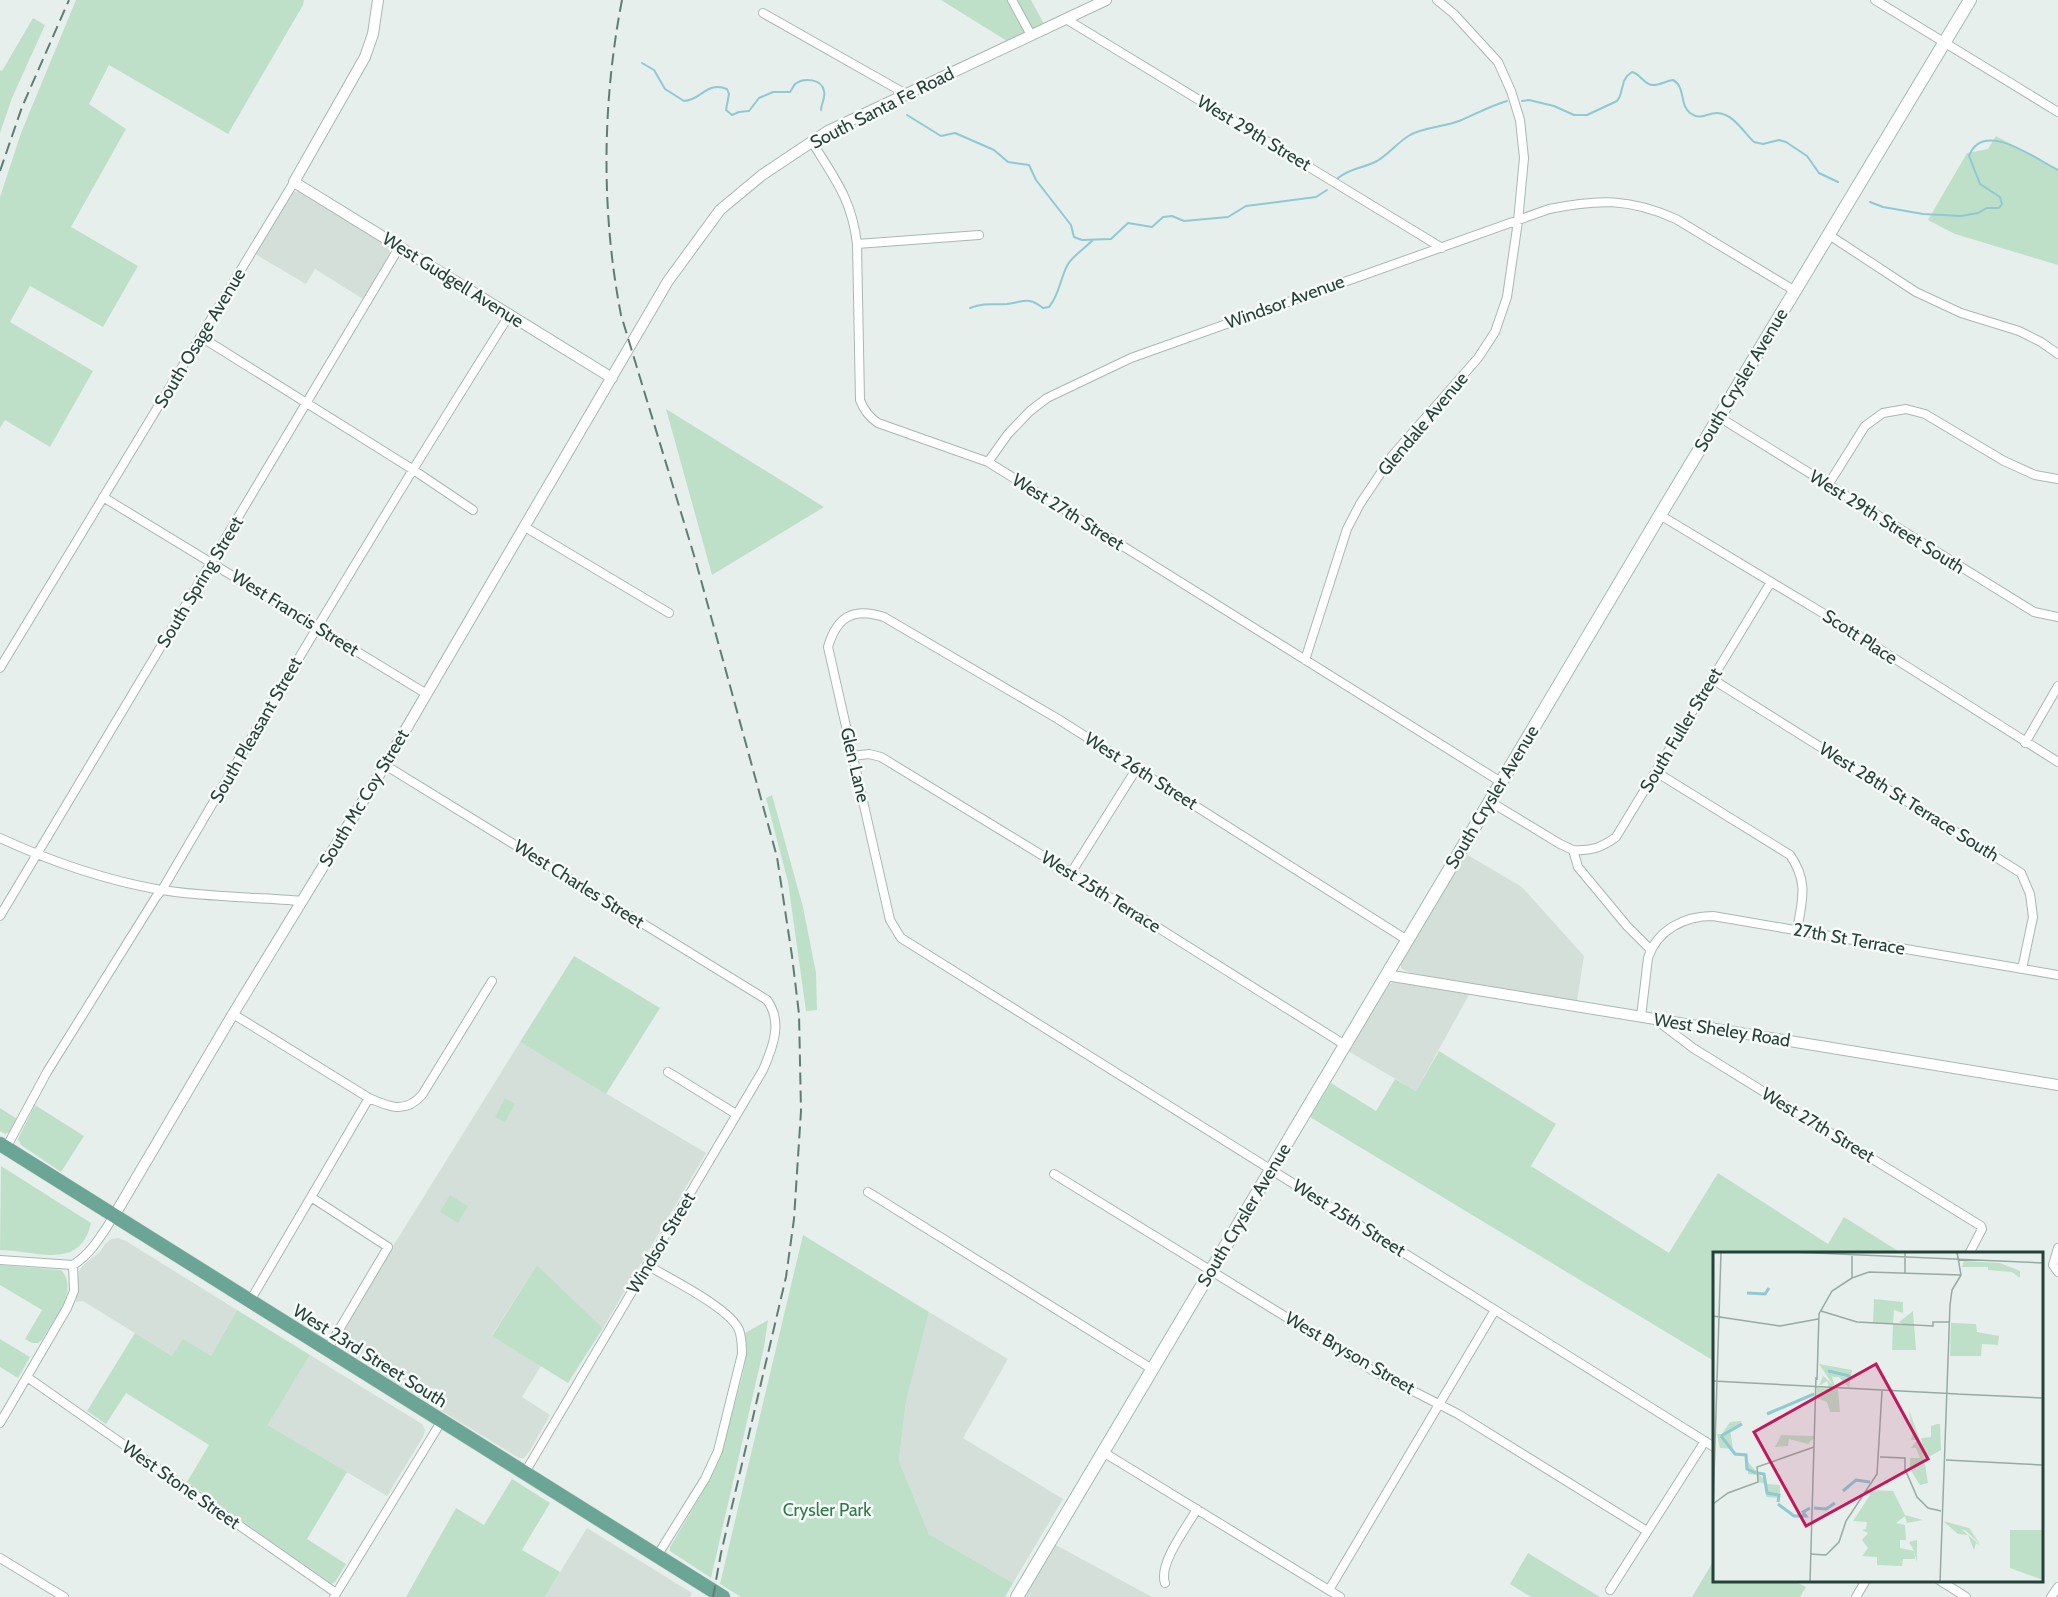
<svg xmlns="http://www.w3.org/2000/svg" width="2058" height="1597" font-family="Cabin,sans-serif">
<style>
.built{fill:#d4dfda}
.green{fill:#bfe0c8}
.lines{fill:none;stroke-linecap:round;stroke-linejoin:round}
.stream{stroke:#8ec9d4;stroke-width:2}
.minor-casing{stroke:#a8b8b2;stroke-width:10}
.tertiary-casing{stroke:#a8b8b2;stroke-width:12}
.secondary-casing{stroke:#a4bbb3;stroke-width:14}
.primary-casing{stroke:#c2cac8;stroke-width:15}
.minor{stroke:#fff;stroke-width:8}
.tertiary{stroke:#fff;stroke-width:10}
.secondary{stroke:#fff;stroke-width:12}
.primary{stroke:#6aa596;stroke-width:14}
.rail{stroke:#5f7d75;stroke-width:2;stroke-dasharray:12 6;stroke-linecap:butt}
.labels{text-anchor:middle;stroke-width:5;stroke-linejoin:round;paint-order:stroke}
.street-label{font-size:18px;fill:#24423a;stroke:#f7fbf9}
.park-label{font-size:18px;fill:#2d7a4b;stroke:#f7fbf9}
.inset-river{fill:none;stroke:#8ec9d4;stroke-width:3}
.inset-road{fill:none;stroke:#98aaa4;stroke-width:1.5}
.view{fill:#c2185b;fill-opacity:0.15;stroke:#c2185b;stroke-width:3}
.inset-edge{fill:none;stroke:#24423a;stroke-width:3}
</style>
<rect width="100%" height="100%" fill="#e6efeb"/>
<path class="built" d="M 300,191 L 382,240 L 388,247 L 390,253 L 363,299 L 315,269 L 306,284 L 255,254 L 290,196 L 294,192 Z
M 1466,854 L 1522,887 L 1584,956 L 1577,1001 L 1412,973 L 1402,969 L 1400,963 Z
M 1395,981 L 1470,993 L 1416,1091 L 1348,1051 L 1388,985 Z
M 520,1042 L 706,1153 L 603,1328 L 537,1265 L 492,1335 L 541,1366 L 522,1397 L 550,1415 L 529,1452 L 524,1458 L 519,1458 L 391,1380 L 339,1345 L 338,1340 L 354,1309 Z
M 118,1238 L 126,1241 L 237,1310 L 211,1356 L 172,1356 L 83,1301 L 76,1302 L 79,1271 L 83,1265 L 100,1252 L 105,1244 L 111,1239 Z
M 929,1312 L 1008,1359 L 963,1438 L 1063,1499 L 1013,1583 L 929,1534 L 899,1461 L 906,1402 Z
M 310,1355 L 422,1424 L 425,1430 L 423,1437 L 387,1496 L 268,1425 Z
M 587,1528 L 692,1593 L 690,1597 L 545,1597 Z
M 1054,1544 L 1152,1597 L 1023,1597 Z"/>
<path class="green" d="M 76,0 L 304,0 L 303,5 L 228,134 L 109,65 L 89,104 L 126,129 L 71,227 L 138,266 L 103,327 L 30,286 L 10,322 L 93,371 L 50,447 L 5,420 L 0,428 L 0,197 L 21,133 Z
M 941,0 L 1031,0 L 1044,24 L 1007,41 Z
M 33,18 L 45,25 L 12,98 L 0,133 L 0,70 L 2,71 Z
M 1996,136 L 2058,169 L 2058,265 L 1955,234 L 1928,220 L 1967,153 L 1988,149 Z
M 666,409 L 824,507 L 712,575 Z
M 772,795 L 803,907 L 816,973 L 817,1010 L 806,1011 L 788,882 L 766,798 Z
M 574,956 L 660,1008 L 606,1094 L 520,1042 Z
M 1439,1051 L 1556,1124 L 1531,1166 L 1669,1253 L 1718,1173 L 1828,1244 L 1844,1217 L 1898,1251 L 1896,1254 L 1714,1254 L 1714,1361 L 1310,1117 L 1331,1083 L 1376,1111 L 1395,1079 L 1416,1091 Z
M 505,1098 L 515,1104 L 505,1122 L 495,1117 Z
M 35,1105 L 84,1136 L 61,1172 L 21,1145 L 18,1139 Z
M 0,1108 L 17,1119 L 10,1132 L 5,1134 L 0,1131 Z
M 1,1166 L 91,1223 C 80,1272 34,1250 0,1250 Z
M 450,1195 L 468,1206 L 458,1223 L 440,1212 Z
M 803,1235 L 929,1312 L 906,1402 L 899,1461 L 929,1534 L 1013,1583 L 1005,1597 L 741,1597 L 720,1584 Z
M 0,1265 L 61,1270 C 80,1290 53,1321 42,1340 L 38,1343 L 32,1343 L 25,1339 L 42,1310 L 0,1285 Z
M 537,1265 L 603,1328 L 568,1383 L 492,1336 Z
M 237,1310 L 310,1355 L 268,1425 L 347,1472 L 307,1539 L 346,1564 L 335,1582 L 331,1584 L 187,1482 L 209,1445 L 126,1393 L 106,1424 L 87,1411 L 135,1333 L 172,1356 L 183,1339 L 211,1356 Z
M 768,1320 L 764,1347 L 711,1578 L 670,1551 L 670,1547 L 708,1483 L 721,1455 L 743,1373 L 747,1351 L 745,1333 Z
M 0,1339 L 30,1357 L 18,1378 L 0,1367 Z
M 512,1479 L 550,1503 L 522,1550 L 560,1572 L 545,1597 L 406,1597 L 456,1508 L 484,1525 Z
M 1528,1553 L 1600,1597 L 1531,1597 L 1510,1584 Z
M 1714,1560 L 1714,1580 L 1794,1581 L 1806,1587 L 1800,1597 L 1692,1597 Z"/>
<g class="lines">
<path class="stream" d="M 642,63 L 654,70 L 665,89 L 684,101 C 702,100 706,81 727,89 L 729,94 L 726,110 L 732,115 L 739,112 L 749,111 L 759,98 L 773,92 L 790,92 C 791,91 794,85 795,84 C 804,77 822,79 824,91 C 826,97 821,104 821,110
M 1522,101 L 1529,100 L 1554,106 L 1574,115 L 1587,115 L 1617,101 L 1620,96 L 1624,81 L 1627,76 L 1632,72 C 1641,74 1644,85 1653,85 C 1660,85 1666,81 1673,80 C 1686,87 1679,104 1690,113 C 1701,121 1706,113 1717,113 C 1733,113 1744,133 1754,142 L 1763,144 L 1779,140 L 1786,142 L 1807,156 L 1819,173 L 1838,182
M 907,115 L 941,136 L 955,133 L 994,150 L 1008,162 L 1029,165 L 1036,180 L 1071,225 L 1074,237 L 1082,240 L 1111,239 L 1128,223 L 1152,227 L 1163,217 L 1172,216 L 1184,221 L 1228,217 L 1246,206 L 1316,197 L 1327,190
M 1338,178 C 1350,168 1364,168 1377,161 C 1389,154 1398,142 1410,135 C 1425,127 1443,127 1459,121 C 1476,114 1490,106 1507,101
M 1870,202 L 1883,207 L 1923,214 L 1961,216 L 1978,213 L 1987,208 L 1999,208 L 2002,204 L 2000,197 L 1980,184 L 1969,156 C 1983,118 2037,160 2058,170
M 970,308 C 986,302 992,305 1007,304 C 1024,302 1028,296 1043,308 L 1049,307 C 1060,294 1060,278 1068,264 C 1074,255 1085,248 1093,240"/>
<defs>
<path id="minor" d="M 1012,0 L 1031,35
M 1875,0 L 2058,112
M 763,13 L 906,94
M 1066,19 L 1442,248
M 812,142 C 835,179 852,200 857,244 L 860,400 C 864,411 869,417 878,423 L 988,462 L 1501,782
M 1829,235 L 1916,292 L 1961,313 L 2019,331 L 2041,342 L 2058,354
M 857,244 L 979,235
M 201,337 L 412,469 L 473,510
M 1719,417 L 2034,612 L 2058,617
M 988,462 L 1008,434 L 1030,411 L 1047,398 L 1131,358 L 1549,209 C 1598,199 1629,198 1676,219 L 1795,291
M 1828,485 L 1865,426 L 1883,413 L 1906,409 L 1925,414 L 2004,461 L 2035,475 L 2058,479
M 103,497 L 425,693
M 1660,515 L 1821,612 L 2058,762
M 525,527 L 669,613
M 1305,660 L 1347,529 L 1360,504 L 1392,456 L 1478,358 L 1495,332 L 1507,297 L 1518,221 L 1524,158 L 1520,120 L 1511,91 L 1498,62 L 1454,14 L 1437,0
M 0,668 L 294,182
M 1712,679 L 2021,873 L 2030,894 L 2033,917 L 2022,969
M 2025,743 L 2058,686
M 852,756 L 869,754 L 881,757 L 1071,873 L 1345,1045
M 385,765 L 767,1000 C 783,1022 773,1047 763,1070 L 524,1474
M 1656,772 L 1790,855 C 1809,882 1802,901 1797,930
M 1489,801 L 1560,844 L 1573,850 L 1578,867 L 1627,926 L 1650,949
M 0,838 C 52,862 104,880 161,890 C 206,897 256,897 302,901
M 1573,850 C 1591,851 1601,848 1616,837 L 1771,582
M 1071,873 L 1137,768
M 0,916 L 400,246
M 1407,940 L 1058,719 L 884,617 C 854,607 837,616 828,647 L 890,920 L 901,938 L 1714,1447
M 233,1014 L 369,1098 C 389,1107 405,1114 422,1095 L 492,981
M 1641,1017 L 1648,958 C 1657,930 1684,916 1713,916 L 2058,975
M 1655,1019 L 1693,1048 L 1981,1226 L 1982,1229 L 1969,1254
M 668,1072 L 736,1114
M 6,1148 L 47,1072 L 156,897 L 162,890 C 275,696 390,504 510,314
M 1054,1174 L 1372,1370 L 1458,1414 L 1647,1531
M 868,1192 L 1152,1369
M 311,1197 L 388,1247 L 327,1350
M 2058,1248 L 2053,1265 L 2058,1272
M 0,1260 L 73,1265 C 92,1253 102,1234 114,1216
M 647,1265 C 670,1279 730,1308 739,1330 C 742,1338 742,1346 742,1354 L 718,1451 L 705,1479 L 657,1556
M 250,1301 L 369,1098
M 27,1377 L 336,1593
M 0,1423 L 67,1308 L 74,1291 L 73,1265
M 1103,1452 L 1340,1597
M 0,1558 L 64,1597
M 1939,1580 L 1966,1597
M 1165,1583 C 1158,1564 1187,1527 1197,1509
M 1329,1590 L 1495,1310
M 1610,1590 L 1705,1441
M 334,1597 L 441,1422
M 1856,1597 L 1866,1580
M 2051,1597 L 2058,1587"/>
<path id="tertiary" d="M 378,0 L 373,34 L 365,57 L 294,182 L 612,378
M 1386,975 L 2058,1085
M 114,1216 L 233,1014 L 385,765 L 668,281 L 720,210 L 762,175 L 828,131 L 1106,0"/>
<path id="secondary" d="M 1017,1597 L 1660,515 L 1970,0"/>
<path id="primary" d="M 0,1144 L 723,1597"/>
</defs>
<use href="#minor" class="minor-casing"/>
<use href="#tertiary" class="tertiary-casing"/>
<use href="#secondary" class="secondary-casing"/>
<use href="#primary" class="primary-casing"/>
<use href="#minor" class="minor"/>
<use href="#tertiary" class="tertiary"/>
<use href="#secondary" class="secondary"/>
<use href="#primary" class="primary"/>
<path class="rail" d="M 622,0 C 602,103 601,212 621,315 L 696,562 L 777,857 L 792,956 L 799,1014 L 801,1111 L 794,1219 L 786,1277 L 721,1553 L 713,1597
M 0,171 L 22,107 L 69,0"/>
</g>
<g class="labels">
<g class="street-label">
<text transform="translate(882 108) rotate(-27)" y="6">South Santa Fe Road</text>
<text transform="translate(1254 133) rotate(31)" y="6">West 29th Street</text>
<text transform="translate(453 280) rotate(32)" y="6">West Gudgell Avenue</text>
<text transform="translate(1285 302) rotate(-20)" y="6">Windsor Avenue</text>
<text transform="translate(200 338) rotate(-59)" y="6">South Osage Avenue</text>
<text transform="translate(1741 380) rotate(-59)" y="6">South Crysler Avenue</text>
<text transform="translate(1423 424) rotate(-50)" y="6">Glendale Avenue</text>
<text transform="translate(1068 512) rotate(32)" y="6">West 27th Street</text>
<text transform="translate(1887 522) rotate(32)" y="6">West 29th Street South</text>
<text transform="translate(200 582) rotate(-59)" y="6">South Spring Street</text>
<text transform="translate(295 613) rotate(32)" y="6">West Francis Street</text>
<text transform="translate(1860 637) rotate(33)" y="6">Scott Place</text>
<text transform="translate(256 730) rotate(-60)" y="6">South Pleasant Street</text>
<text transform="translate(1681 730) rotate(-59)" y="6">South Fuller Street</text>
<text transform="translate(855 765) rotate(77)" y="6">Glen Lane</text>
<text transform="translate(1141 771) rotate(32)" y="6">West 26th Street</text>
<text transform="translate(1492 797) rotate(-59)" y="6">South Crysler Avenue</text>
<text transform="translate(364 798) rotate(-59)" y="6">South Mc Coy Street</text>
<text transform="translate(1909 802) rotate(32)" y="6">West 28th St Terrace South</text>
<text transform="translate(579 884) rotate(32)" y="6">West Charles Street</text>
<text transform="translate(1101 892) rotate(32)" y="6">West 25th Terrace</text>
<text transform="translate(1849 939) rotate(10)" y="6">27th St Terrace</text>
<text transform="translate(1722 1030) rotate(9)" y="6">West Sheley Road</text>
<text transform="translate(1818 1125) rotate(31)" y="6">West 27th Street</text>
<text transform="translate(1244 1215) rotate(-59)" y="6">South Crysler Avenue</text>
<text transform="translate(1349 1218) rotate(32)" y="6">West 25th Street</text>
<text transform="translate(661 1243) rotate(-59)" y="6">Windsor Street</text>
<text transform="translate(1350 1353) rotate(30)" y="6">West Bryson Street</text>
<text transform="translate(370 1356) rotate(32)" y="6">West 23rd Street South</text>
<text transform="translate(181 1485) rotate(35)" y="6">West Stone Street</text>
</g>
<g class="park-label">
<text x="827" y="1516">Crysler Park</text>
</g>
</g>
<g transform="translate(1713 1252)">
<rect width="330" height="330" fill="#e6efeb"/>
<path d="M 251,9 L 287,11 L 307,19 L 307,26 L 299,20 L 275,18 L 275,15 L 249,15 ZM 161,47 L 190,50 L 190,61 L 181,58 L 180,72 L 190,72 L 186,70 L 200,59 L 203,98 L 179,98 L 180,72 L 160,71 ZM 238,71 L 263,72 L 264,80 L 286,84 L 285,93 L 269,92 L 268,104 L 237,104 ZM 106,112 L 139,118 L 136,136 L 126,125 L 119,125 L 122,135 L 116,135 L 114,129 L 106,134 L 110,124 L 104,118 L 120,133 ZM 104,136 L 125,137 L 127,160 L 117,160 L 114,150 L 103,146 ZM 196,158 L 209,194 L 215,231 L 207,233 L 197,217 L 197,206 L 207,206 L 203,196 L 198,196 L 204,188 L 198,188 L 201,176 L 198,175 ZM 29,169 L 25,175 L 17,177 L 20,197 L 7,196 L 4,182 L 9,182 L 17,170 ZM 224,172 L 227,172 L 228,198 L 212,207 L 208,186 L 218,185 L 218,174 ZM 68,183 L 101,184 L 101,186 L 95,192 L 76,187 L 75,194 L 62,195 ZM 35,210 L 55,232 L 67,233 L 67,246 L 53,245 L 53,232 L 45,230 L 45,223 L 35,222 ZM 154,238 L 180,239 L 192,263 L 210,268 L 194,271 L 192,264 L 183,271 L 192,273 L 193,288 L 187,288 L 187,296 L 201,299 L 196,290 L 204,288 L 204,310 L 201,299 L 202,307 L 190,307 L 189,314 L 164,313 L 164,305 L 149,304 L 155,296 L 149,288 L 155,281 L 149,278 L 153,277 L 154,270 L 140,269 L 157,243 ZM 230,269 L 256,276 L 267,292 L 253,279 L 248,277 L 268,294 L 263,291 L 261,298 L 255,283 L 245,282 ZM 297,278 L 330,278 L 330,328 L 297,316 Z" fill="#bfe0c8"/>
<path class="inset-river" d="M 34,41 L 52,42 L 56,36M 115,119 L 137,124M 54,162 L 101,142M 8,184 L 22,202 L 33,203 L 34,217 L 43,221M 8,184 L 29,172M 45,221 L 51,222 L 54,241 L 66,243 L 65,250M 130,239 L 143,228 L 157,230M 65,252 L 81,264 L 93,264 L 90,260 L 97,256M 101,256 L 113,257 L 122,251"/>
<path class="inset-road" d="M 79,0 L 330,11M 192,21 L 192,0M 139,26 L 156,20 L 248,23M 108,59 L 144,70 L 220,74 L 220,70 L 237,70M 0,64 L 67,74 L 105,67M 104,128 L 106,62 L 119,39 L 139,26 L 139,2M 0,129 L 245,142M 243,142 L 330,146M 167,205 L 192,206 L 192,217 L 204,245 L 215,256 L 228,259M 233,208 L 330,213M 0,252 L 15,241 L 45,230 L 44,215 L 101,195M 0,257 L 8,0M 97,302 L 113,303 L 126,290 L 133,269 L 164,222 L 169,139M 97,330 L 103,125M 227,330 L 237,53 L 239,38 L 248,23 L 244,0"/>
<path class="view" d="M 163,112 L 215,207 L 93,274 L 41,180 Z"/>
<rect width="330" height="330" class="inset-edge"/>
</g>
</svg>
